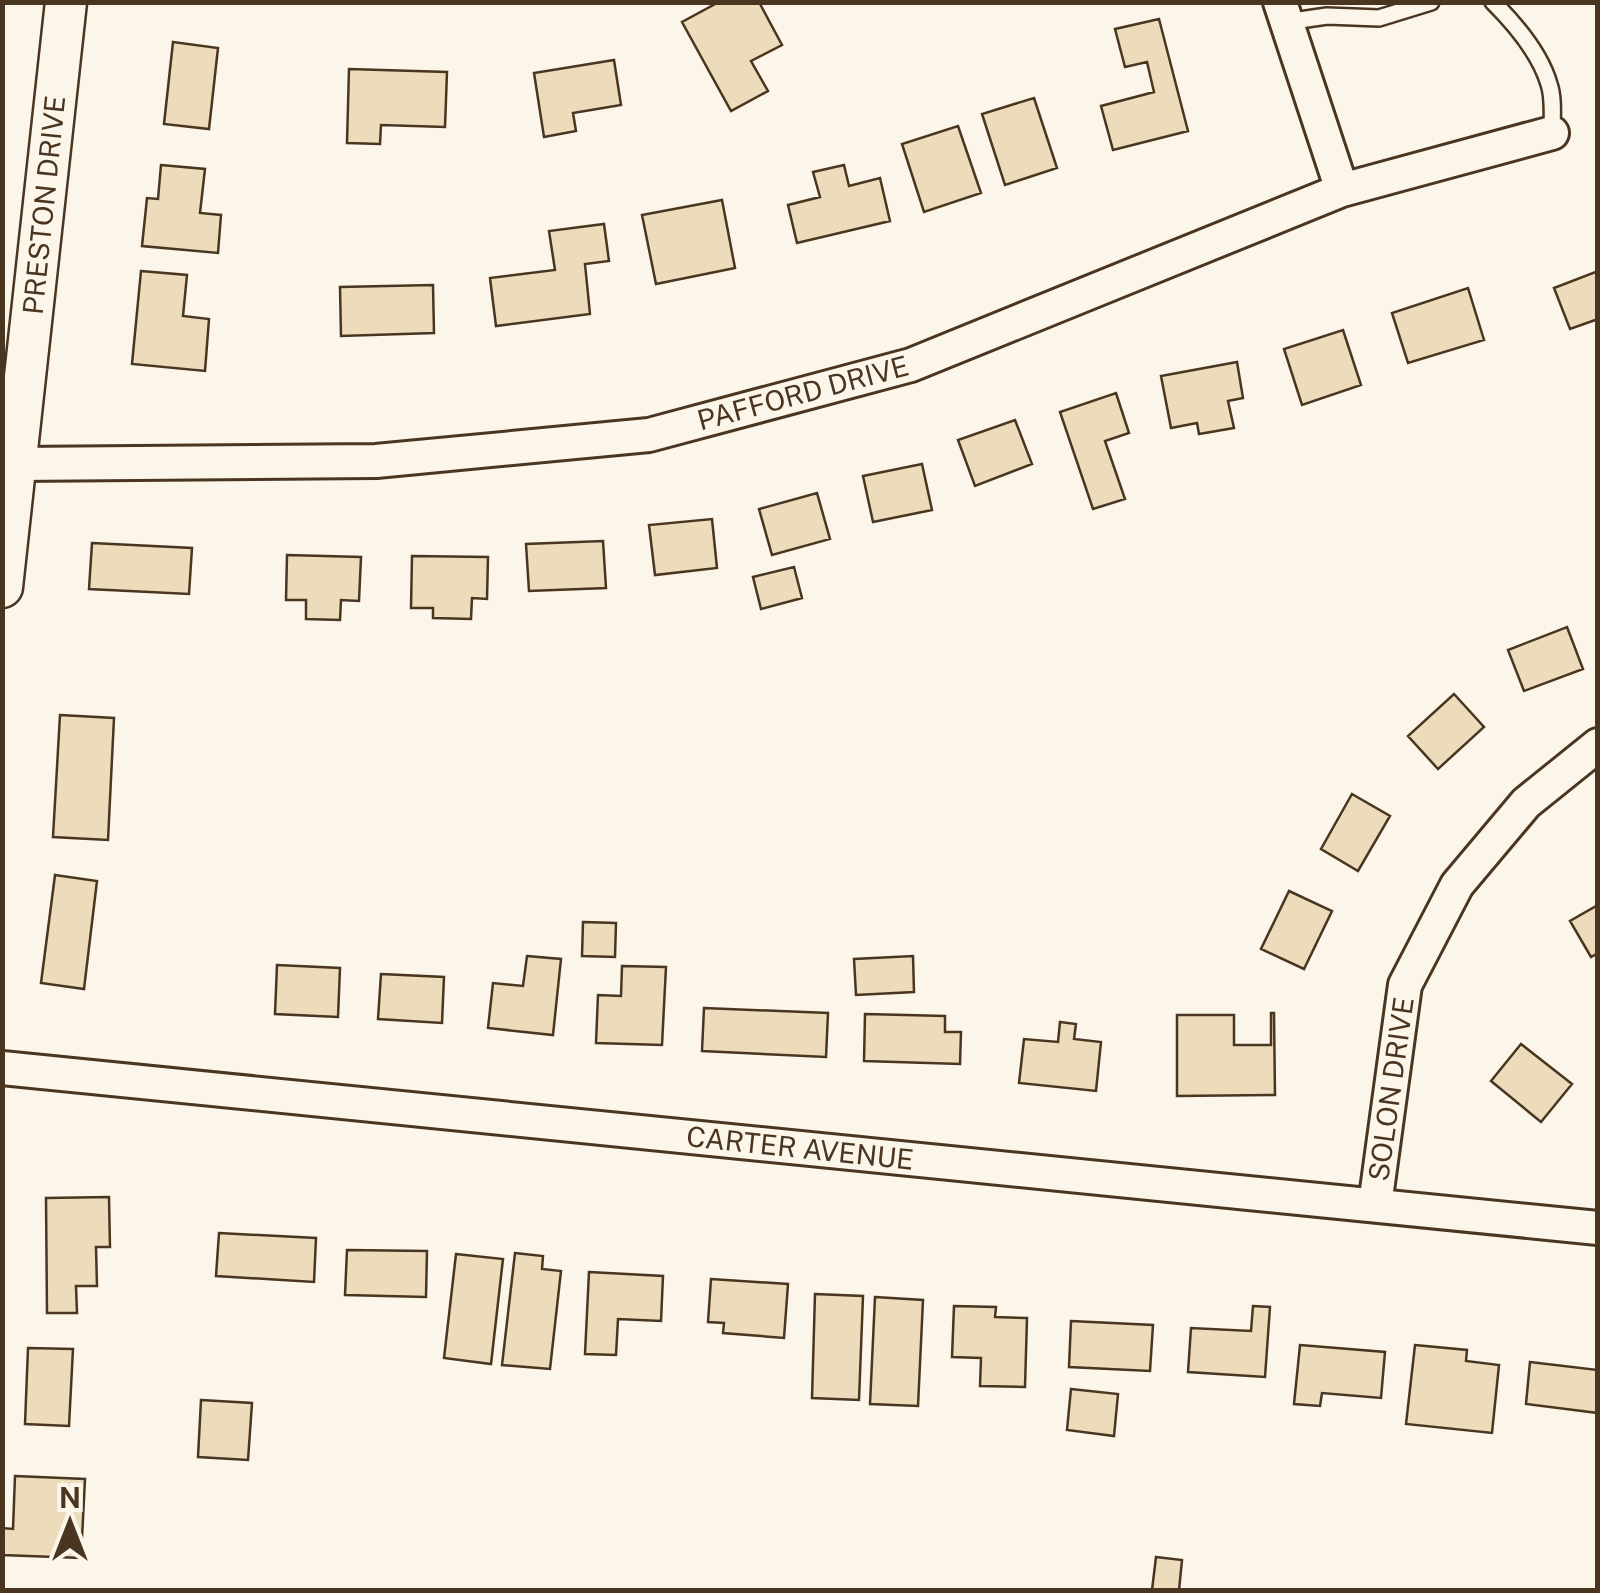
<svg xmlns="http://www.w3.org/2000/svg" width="1600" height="1593" font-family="'Public Sans',sans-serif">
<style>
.building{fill:#ecdcbc;stroke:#4a3520;stroke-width:2.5}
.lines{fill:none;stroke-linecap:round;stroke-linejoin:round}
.service-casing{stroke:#4a3520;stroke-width:20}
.minor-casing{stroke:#4a3520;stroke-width:38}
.tertiary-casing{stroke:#4a3520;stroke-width:45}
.service{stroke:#fbf6e9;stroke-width:15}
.minor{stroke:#fbf6e9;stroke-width:32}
.tertiary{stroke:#fbf6e9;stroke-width:40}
.labels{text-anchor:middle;stroke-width:8;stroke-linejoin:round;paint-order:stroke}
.street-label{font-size:28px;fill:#4a3520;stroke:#fbf6e9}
</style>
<rect width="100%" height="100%" fill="#fbf6e9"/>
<path class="building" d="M 719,2 L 759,2 L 782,45 L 751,61 L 768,91 L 731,111 L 682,22 Z
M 1159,19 L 1188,131 L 1113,150 L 1101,106 L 1154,92 L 1147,62 L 1125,67 L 1115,29 Z
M 173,42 L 218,48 L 209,129 L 164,124 Z
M 614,60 L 621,105 L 573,113 L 576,131 L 544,137 L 534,73 Z
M 349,69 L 447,72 L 445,127 L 381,125 L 380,144 L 347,143 Z
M 1034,98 L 1057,168 L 1005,185 L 982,114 Z
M 958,126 L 981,193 L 924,212 L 902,144 Z
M 161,165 L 205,169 L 200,213 L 221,215 L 218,253 L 142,246 L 147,198 L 158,199 Z
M 844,165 L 849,186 L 880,178 L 890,221 L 797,243 L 788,205 L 820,197 L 813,172 Z
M 722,200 L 735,268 L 656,284 L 642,215 Z
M 604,224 L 609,261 L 585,264 L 590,314 L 496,326 L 490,278 L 555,270 L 549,231 Z
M 141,271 L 187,275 L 183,316 L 209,319 L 205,371 L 132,364 Z
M 1598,271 L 1598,319 L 1570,329 L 1554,288 Z
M 433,285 L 434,333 L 341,336 L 340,287 Z
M 1468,288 L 1484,340 L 1408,363 L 1392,313 Z
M 1343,330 L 1361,385 L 1302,405 L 1284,349 Z
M 1237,362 L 1243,398 L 1228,401 L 1234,428 L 1199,434 L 1197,423 L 1171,428 L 1161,376 Z
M 1116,393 L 1129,433 L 1105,441 L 1125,499 L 1093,509 L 1060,412 Z
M 1015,420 L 1032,464 L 975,486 L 958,440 Z
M 922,464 L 932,510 L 873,522 L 863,476 Z
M 817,493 L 830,539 L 772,555 L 759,509 Z
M 712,519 L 717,568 L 655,575 L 649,525 Z
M 603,541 L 606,588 L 529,591 L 526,544 Z
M 92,543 L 192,548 L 189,594 L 89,589 Z
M 287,555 L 361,557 L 359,601 L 341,600 L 340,620 L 306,619 L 306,600 L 286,600 Z
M 412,556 L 488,557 L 487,599 L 472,598 L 471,619 L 433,618 L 433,608 L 411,608 Z
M 794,567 L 802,598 L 761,609 L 753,577 Z
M 1567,627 L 1583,669 L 1524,691 L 1508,650 Z
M 1454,694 L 1484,727 L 1438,769 L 1408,736 Z
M 60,715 L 114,718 L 108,840 L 53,837 Z
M 1352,794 L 1390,816 L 1358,871 L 1321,849 Z
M 55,875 L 97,881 L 84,989 L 41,983 Z
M 1289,891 L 1332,911 L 1304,969 L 1261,949 Z
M 1598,905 L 1598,953 L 1591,957 L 1570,921 Z
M 583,922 L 616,923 L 615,957 L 582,956 Z
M 527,956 L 561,959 L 553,1035 L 488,1028 L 493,983 L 523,986 Z
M 913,956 L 914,992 L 856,995 L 854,959 Z
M 277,965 L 340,968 L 338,1017 L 275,1014 Z
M 622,966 L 666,967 L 662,1045 L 596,1043 L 598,995 L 621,996 Z
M 381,974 L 444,977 L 442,1023 L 378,1019 Z
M 704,1008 L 828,1013 L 826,1057 L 702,1051 Z
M 1271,1013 L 1274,1013 L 1275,1095 L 1177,1096 L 1177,1015 L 1234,1015 L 1234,1045 L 1271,1045 Z
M 865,1014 L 945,1016 L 945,1032 L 961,1032 L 960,1064 L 864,1061 Z
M 1060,1022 L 1076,1024 L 1074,1039 L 1101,1042 L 1096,1091 L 1019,1083 L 1024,1039 L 1058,1042 Z
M 1521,1044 L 1572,1084 L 1541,1122 L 1491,1081 Z
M 109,1197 L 110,1247 L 96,1247 L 97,1286 L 76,1286 L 77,1313 L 47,1313 L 46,1198 Z
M 219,1233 L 316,1238 L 314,1282 L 216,1276 Z
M 347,1250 L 427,1251 L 426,1297 L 345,1295 Z
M 515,1253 L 543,1256 L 542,1269 L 561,1271 L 550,1369 L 502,1365 Z
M 456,1254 L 503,1259 L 491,1364 L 444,1358 Z
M 589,1272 L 663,1276 L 661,1321 L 618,1319 L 616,1355 L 585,1354 Z
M 711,1279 L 788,1284 L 784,1338 L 723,1333 L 724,1323 L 708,1322 Z
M 815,1294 L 863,1296 L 859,1400 L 812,1398 Z
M 875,1297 L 923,1300 L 918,1406 L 870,1404 Z
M 954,1306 L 996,1307 L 995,1317 L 1027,1318 L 1025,1387 L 980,1386 L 981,1358 L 952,1357 Z
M 1253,1306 L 1270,1307 L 1265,1377 L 1188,1372 L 1191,1328 L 1251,1331 Z
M 1071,1321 L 1153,1325 L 1150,1371 L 1069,1367 Z
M 1300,1345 L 1385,1352 L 1381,1398 L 1322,1393 L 1320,1406 L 1294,1404 Z
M 1415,1345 L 1467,1350 L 1466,1361 L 1499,1365 L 1492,1433 L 1406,1424 Z
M 28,1348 L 73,1349 L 69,1426 L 25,1424 Z
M 1530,1362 L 1598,1370 L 1598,1413 L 1526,1404 Z
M 1071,1389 L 1118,1394 L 1114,1436 L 1067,1430 Z
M 201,1400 L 252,1403 L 248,1460 L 198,1457 Z
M 15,1476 L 85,1479 L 81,1558 L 2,1555 L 2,1528 L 13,1529 Z
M 1156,1557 L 1182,1560 L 1179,1590 L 1152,1590 Z"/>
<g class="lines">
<defs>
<path id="service" d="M 1493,2 C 1515,24 1540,53 1549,84 C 1554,98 1552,118 1552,133
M 1286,22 L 1327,16 L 1379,18 L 1431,2"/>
<path id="minor" d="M 1280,2 L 1342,190
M 16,464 L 376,461 L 649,435 L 911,365 L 1342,190 L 1552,133
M 2,1068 L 1598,1228
M 1375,1205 L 1405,985 L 1457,885 L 1526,803 L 1598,745"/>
<path id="tertiary" d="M 2,587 L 66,2"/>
</defs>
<use href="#service" class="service-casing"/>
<use href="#minor" class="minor-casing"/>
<use href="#tertiary" class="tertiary-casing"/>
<use href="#service" class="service"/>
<use href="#minor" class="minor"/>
<use href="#tertiary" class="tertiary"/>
</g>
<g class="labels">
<g class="street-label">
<text transform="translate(44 205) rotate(-84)" y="10">PRESTON DRIVE</text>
<text transform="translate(803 393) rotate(-15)" y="10">PAFFORD DRIVE</text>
<text transform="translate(1391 1089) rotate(-82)" y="10">SOLON DRIVE</text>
<text transform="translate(800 1148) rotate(6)" y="10">CARTER AVENUE</text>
</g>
</g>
<rect width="1600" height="1593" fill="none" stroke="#4a3520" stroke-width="10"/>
<g transform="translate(70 1523)" stroke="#fbf6e9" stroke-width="8" paint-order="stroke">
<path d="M0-8L18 38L0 25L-18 38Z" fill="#4a3520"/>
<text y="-15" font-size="28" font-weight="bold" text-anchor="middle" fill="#4a3520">N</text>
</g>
</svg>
